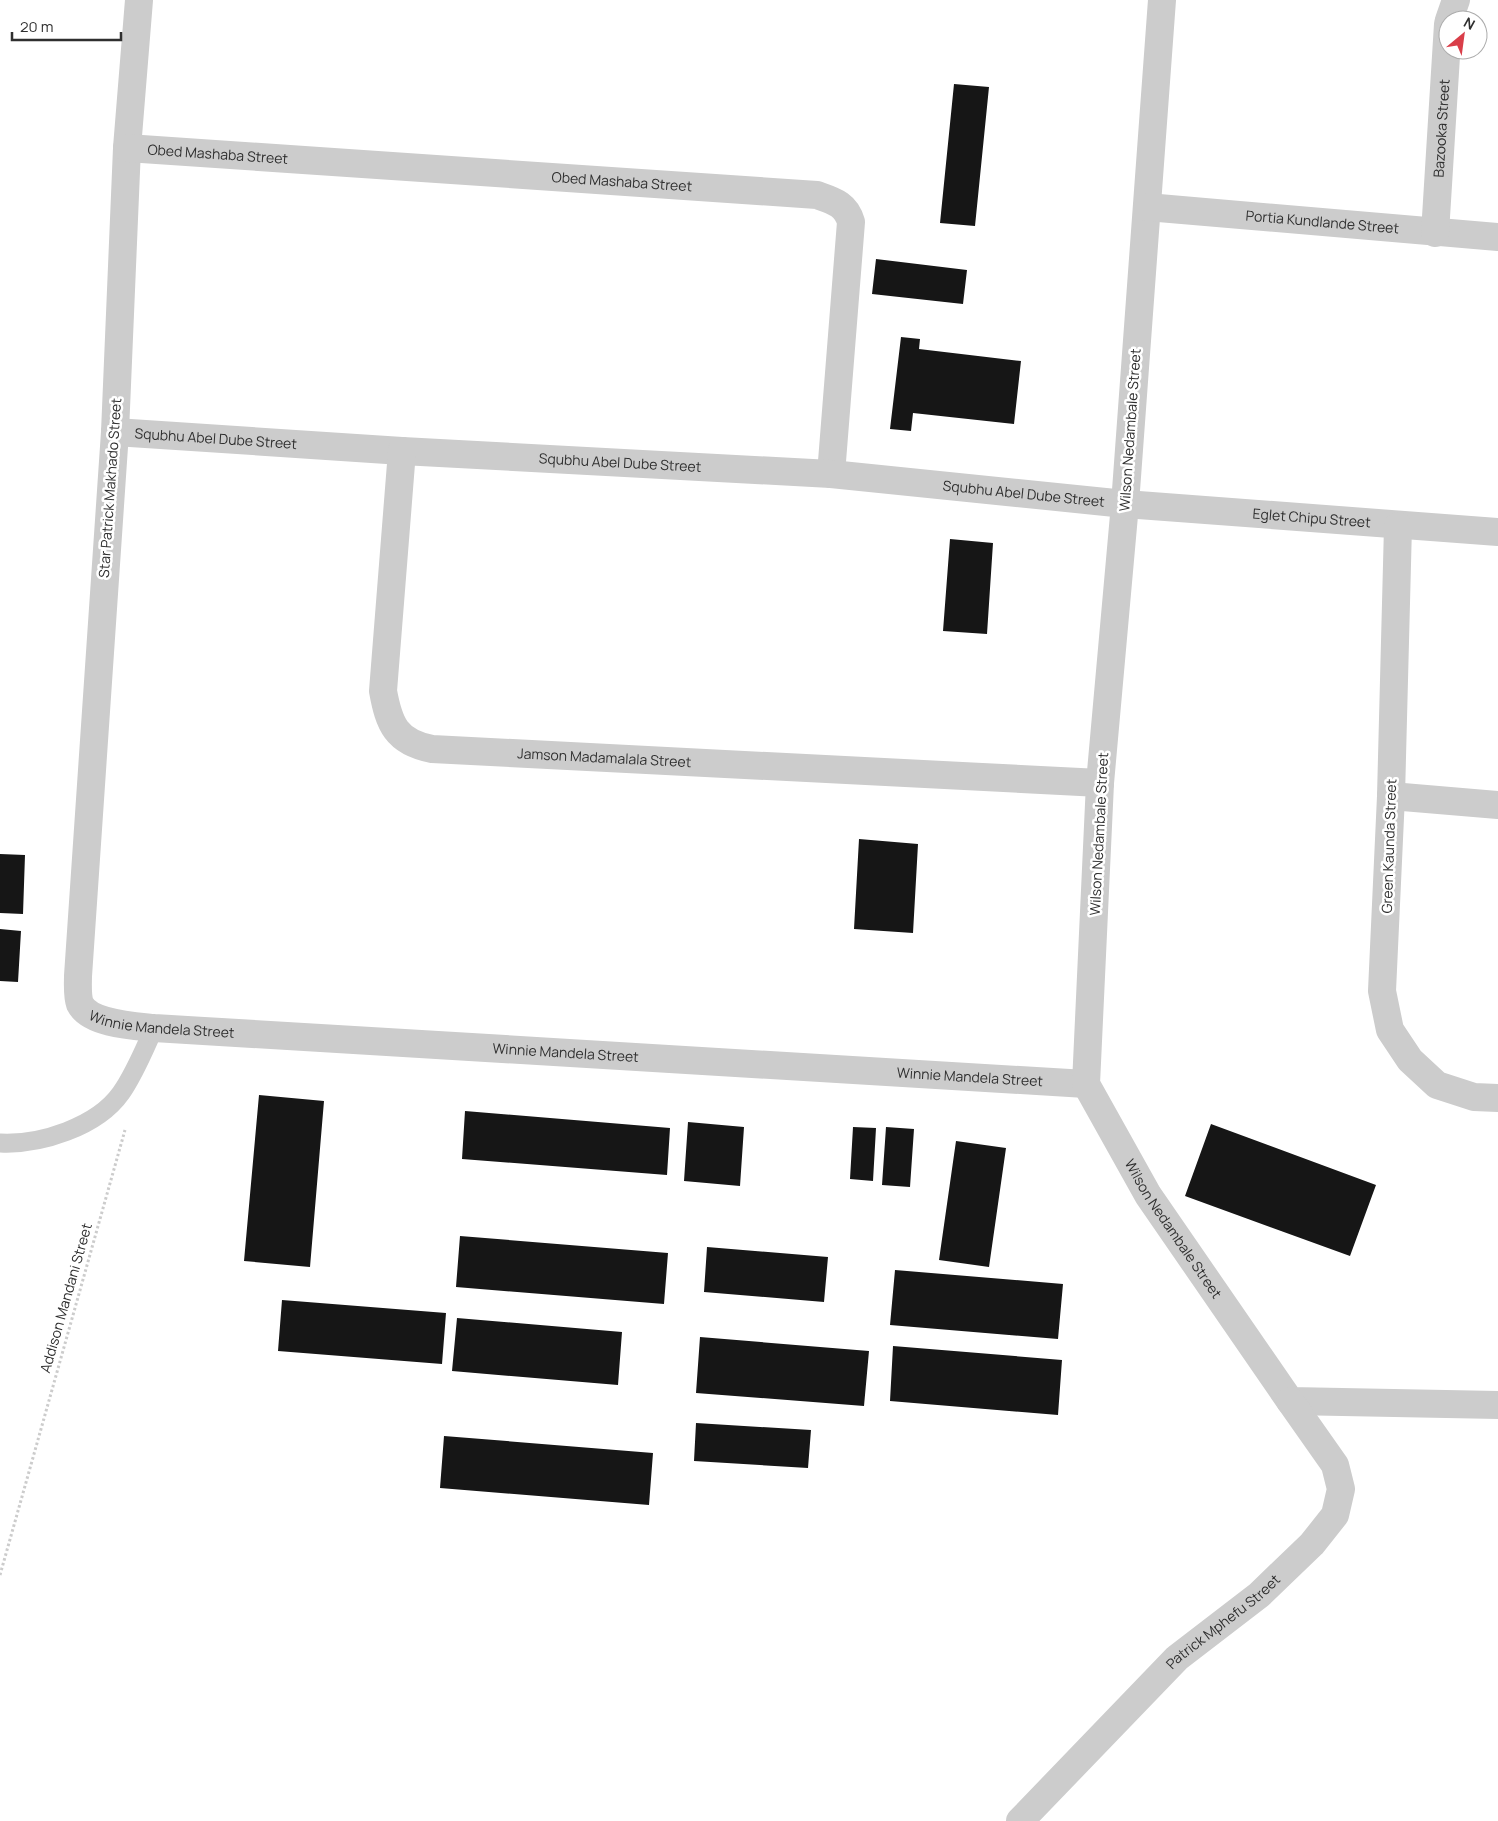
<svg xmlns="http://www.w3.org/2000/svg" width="1498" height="1821" font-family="Manrope,sans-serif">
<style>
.building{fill:#161616}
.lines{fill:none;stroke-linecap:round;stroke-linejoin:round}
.path{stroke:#ccc;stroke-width:3;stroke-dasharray:2.5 2.5;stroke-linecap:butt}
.lane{stroke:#ccc;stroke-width:19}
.street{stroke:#ccc;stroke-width:28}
.labels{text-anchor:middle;stroke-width:5;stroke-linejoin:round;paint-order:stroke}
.street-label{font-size:14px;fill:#2f2f2f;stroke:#fff}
</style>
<rect width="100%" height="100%" fill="#fff"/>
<path class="building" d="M 954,84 L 989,87 L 975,226 L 940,223 Z
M 876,259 L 967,270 L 963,304 L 872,294 Z
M 901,337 L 920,339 L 919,349 L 1021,361 L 1014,424 L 913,413 L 911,431 L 890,429 Z
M 950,539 L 993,543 L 987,634 L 943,631 Z
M 859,839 L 918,844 L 913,933 L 854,929 Z
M 0,854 L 25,855 L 23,914 L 0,913 Z
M 0,929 L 21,931 L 18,982 L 0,981 Z
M 259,1095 L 324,1101 L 310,1267 L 244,1261 Z
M 465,1111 L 670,1128 L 667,1175 L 462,1159 Z
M 688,1122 L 744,1127 L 740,1186 L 684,1181 Z
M 1211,1124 L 1376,1185 L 1350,1256 L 1185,1196 Z
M 853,1127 L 876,1128 L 873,1181 L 850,1179 Z
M 886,1127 L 914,1129 L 910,1187 L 882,1185 Z
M 956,1141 L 1006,1148 L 989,1267 L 939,1260 Z
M 460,1236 L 668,1253 L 664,1304 L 456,1287 Z
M 707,1247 L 828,1257 L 824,1302 L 704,1292 Z
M 895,1270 L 1063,1284 L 1058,1339 L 890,1325 Z
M 282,1300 L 446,1313 L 442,1364 L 278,1351 Z
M 457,1318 L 622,1332 L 618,1385 L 452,1371 Z
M 700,1337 L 869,1351 L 864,1406 L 696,1393 Z
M 893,1346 L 1062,1360 L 1058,1415 L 890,1401 Z
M 696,1423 L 811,1430 L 808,1468 L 694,1461 Z
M 444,1436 L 653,1453 L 649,1505 L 440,1488 Z"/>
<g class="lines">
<path class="path" d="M 0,1575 L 125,1130"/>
<path class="lane" d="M 0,1143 C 40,1145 97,1127 121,1093 C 135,1073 144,1050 154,1028"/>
<g class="street">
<path id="s1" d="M 139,0 L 127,148 L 115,432 L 78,976 C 78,984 77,996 80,1004 C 90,1024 135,1026 154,1028 L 1086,1084"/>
<path id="s2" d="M 1162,0 L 1125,504 L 1100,783 L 1086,1084 L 1148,1195 L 1290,1401 L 1498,1405"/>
<path d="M 1449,20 L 1456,0"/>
<path id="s3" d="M 127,148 L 817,195 C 834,201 846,204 851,222 L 831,474"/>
<path id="s4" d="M 1147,207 L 1498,237"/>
<path id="s5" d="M 1435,233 L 1448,24"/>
<path id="s6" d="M 115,432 L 402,451 L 831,474 L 1125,504 L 1498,532"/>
<path id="s7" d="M 402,451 L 383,691 C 389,724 396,742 432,749 L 1100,783"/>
<path d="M 1398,526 L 1391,796 L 1382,991 L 1390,1030 L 1410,1060 L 1437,1085 L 1474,1097 L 1498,1098"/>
<path d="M 1391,796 L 1498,805"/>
<path id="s8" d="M 1020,1821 L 1177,1658 L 1259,1595 L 1312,1544 L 1335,1515 L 1341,1489 L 1335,1465 L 1290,1401"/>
</g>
</g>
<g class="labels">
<g class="street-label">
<text dy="5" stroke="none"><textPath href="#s5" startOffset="105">Bazooka Street</textPath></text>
<text dy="5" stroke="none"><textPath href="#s3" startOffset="91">Obed Mashaba Street</textPath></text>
<text dy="5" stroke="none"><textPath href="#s3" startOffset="496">Obed Mashaba Street</textPath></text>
<text dy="5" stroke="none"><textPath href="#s4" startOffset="176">Portia Kundlande Street</textPath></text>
<text transform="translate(1130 430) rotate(-86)" y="5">Wilson Nedambale Street</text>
<text dy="5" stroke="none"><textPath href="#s6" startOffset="101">Squbhu Abel Dube Street</textPath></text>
<text dy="5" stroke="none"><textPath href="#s6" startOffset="506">Squbhu Abel Dube Street</textPath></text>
<text transform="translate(110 488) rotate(-86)" y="5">Star Patrick Makhado Street</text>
<text dy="5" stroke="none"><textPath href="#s6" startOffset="911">Squbhu Abel Dube Street</textPath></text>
<text dy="5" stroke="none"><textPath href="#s6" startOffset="1200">Eglet Chipu Street</textPath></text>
<text dy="5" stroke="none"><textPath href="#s7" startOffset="496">Jamson Madamalala Street</textPath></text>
<text transform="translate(1099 834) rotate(-87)" y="5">Wilson Nedambale Street</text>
<text transform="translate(1389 846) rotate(-88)" y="5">Green Kaunda Street</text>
<text dy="5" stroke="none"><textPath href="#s1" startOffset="1094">Winnie Mandela Street</textPath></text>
<text dy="5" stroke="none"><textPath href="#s1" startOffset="1499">Winnie Mandela Street</textPath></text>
<text dy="5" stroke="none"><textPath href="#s1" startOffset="1904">Winnie Mandela Street</textPath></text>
<text dy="5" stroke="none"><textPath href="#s2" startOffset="1256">Wilson Nedambale Street</textPath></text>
<text transform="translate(66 1298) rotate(-74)" y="5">Addison Mandani Street</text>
<text dy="5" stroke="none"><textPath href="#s8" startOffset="285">Patrick Mphefu Street</textPath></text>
</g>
</g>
<g transform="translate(1463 35) rotate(29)"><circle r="24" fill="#ffffff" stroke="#acacac"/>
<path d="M0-4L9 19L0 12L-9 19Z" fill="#d93e49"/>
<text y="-8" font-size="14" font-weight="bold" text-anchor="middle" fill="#2f2f2f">N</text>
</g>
<path d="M12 32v8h109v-8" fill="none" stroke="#2f2f2f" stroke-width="2.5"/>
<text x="20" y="32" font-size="15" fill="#2f2f2f" stroke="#ffffff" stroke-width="4" paint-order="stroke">20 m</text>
</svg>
